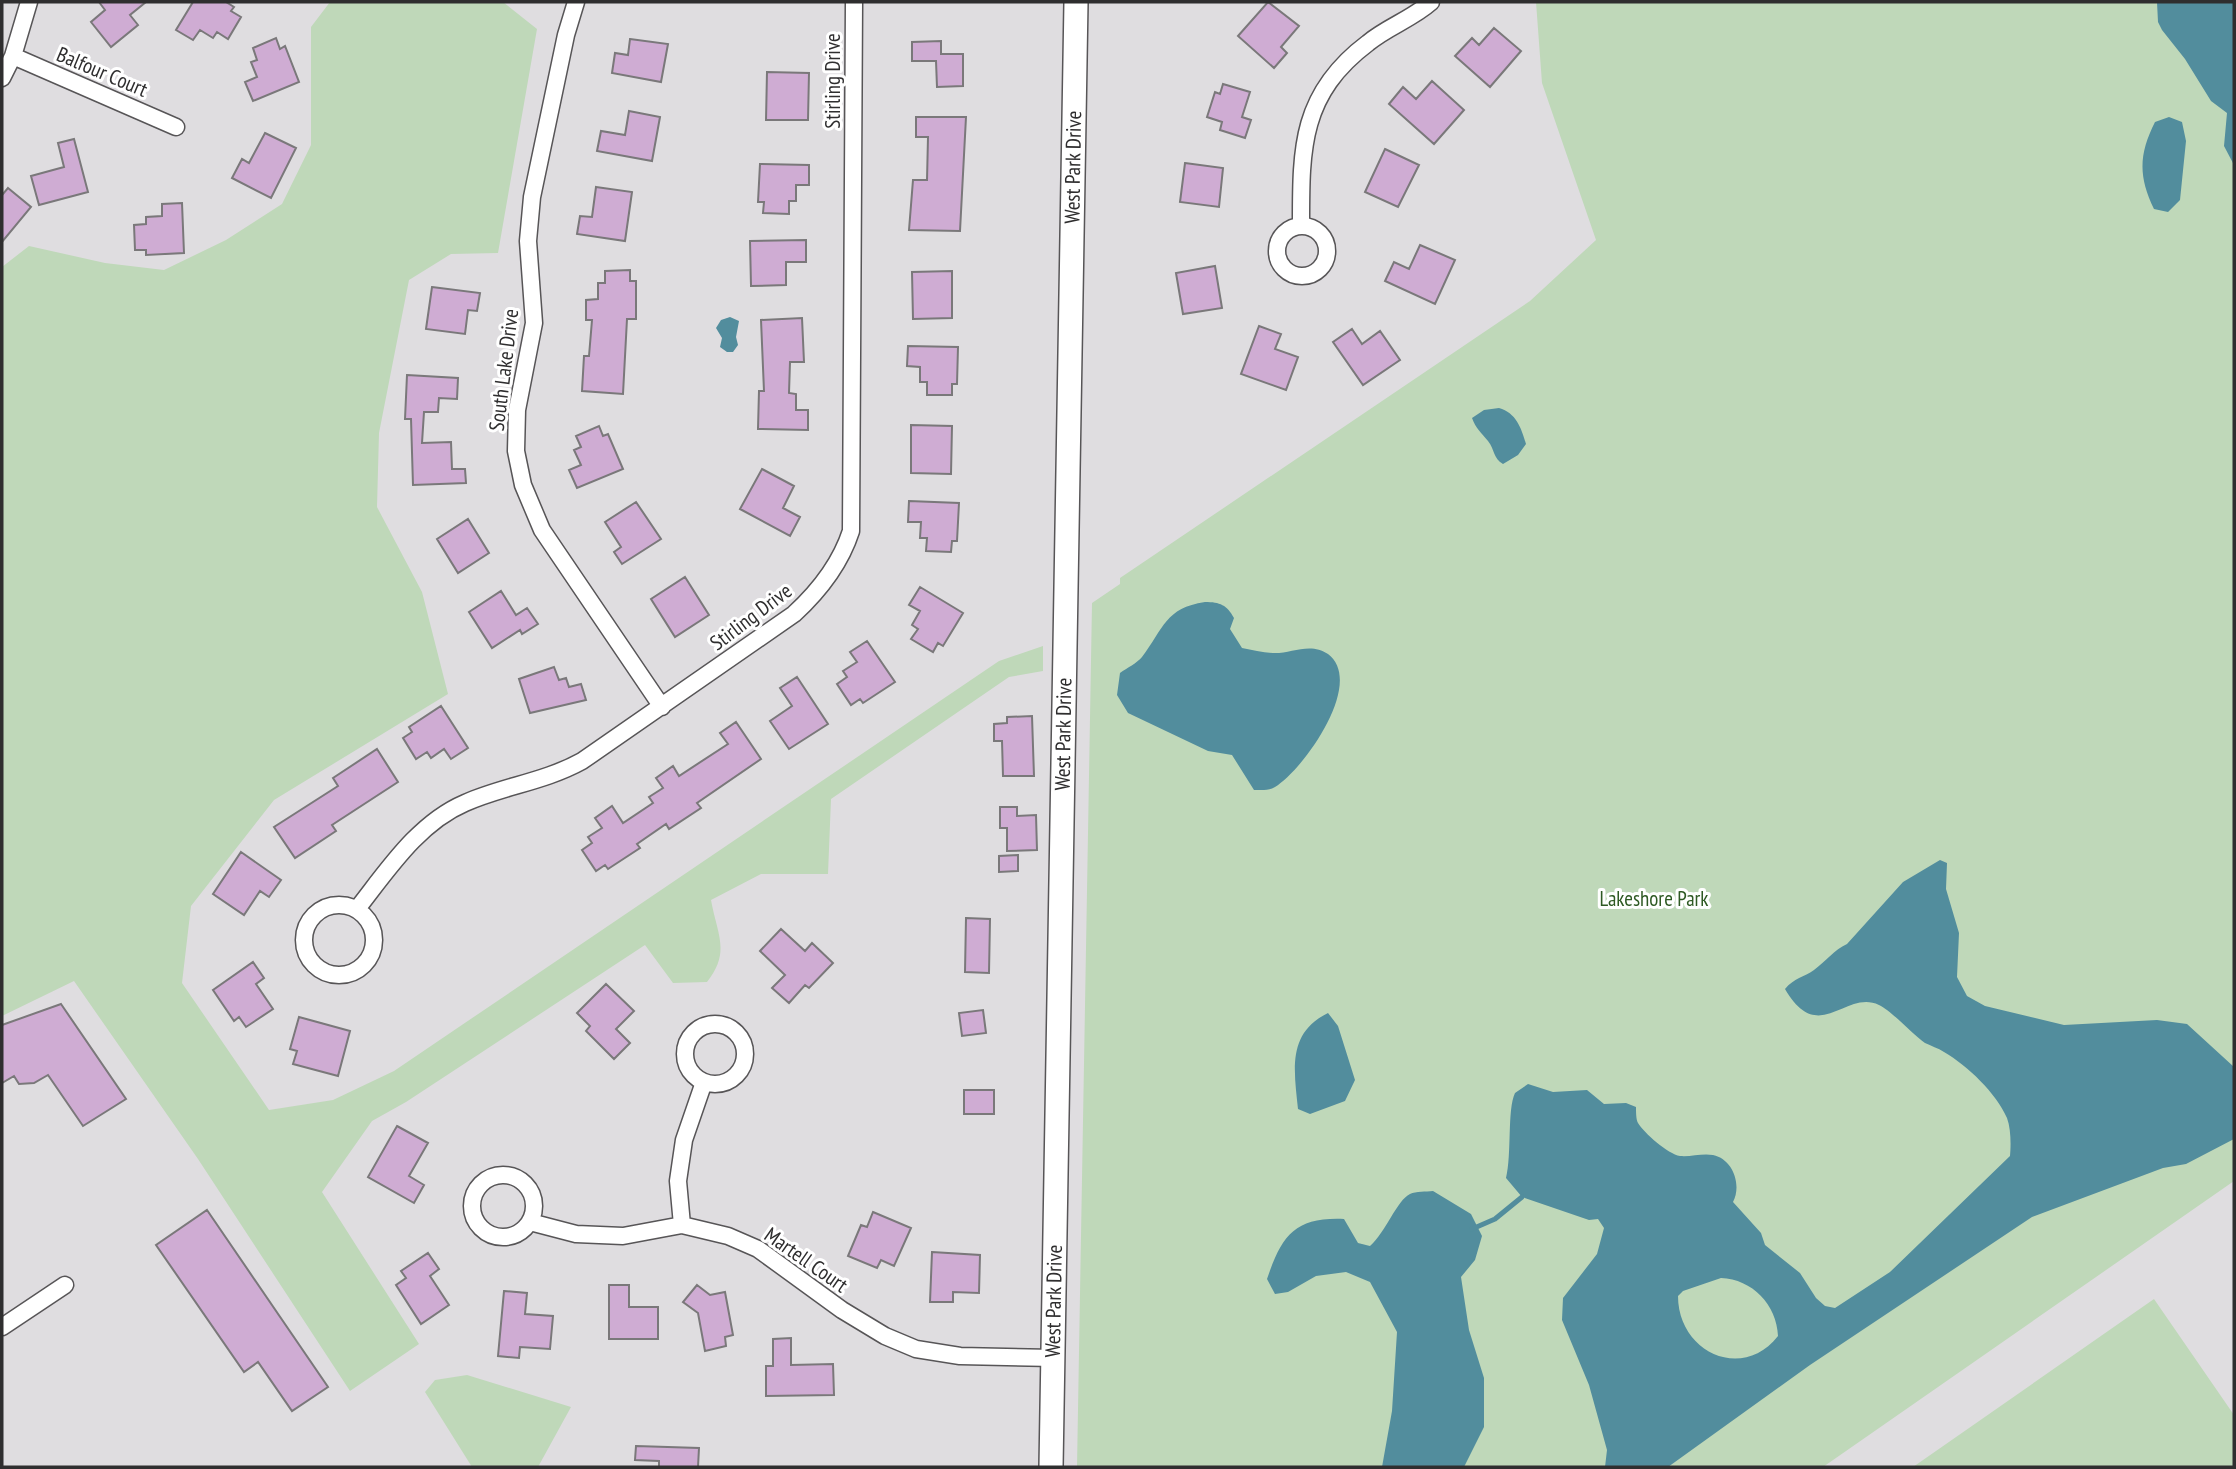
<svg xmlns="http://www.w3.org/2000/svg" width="2236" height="1469" font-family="'PT Sans Narrow',sans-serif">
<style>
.green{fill:#bfd8b9}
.water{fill:#528d9d;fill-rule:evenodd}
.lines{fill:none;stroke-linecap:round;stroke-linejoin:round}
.stream{stroke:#528d9d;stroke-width:5}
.building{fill:#cfacd3;stroke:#7a787a;stroke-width:2}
.street-casing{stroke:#575557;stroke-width:19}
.secondary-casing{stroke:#575557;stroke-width:26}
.street{stroke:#fff;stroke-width:16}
.secondary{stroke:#fff;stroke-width:23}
.labels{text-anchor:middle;stroke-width:6;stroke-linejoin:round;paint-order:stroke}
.street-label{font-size:21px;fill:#2f2e2f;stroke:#fff}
.park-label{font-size:21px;fill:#2f5a24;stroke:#fff}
</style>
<rect width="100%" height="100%" fill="#dfdde0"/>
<path class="green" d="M 330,2 L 503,2 L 537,29 L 498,253 L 451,254 L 409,280 L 379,433 L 377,507 L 422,592 L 448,694 L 274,800 L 191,906 L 182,983 L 269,1110 L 333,1100 L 394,1071 L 999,661 L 1043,646 L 1043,671 L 1009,677 L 831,799 L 828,874 L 761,874 L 711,900 C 717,934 731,952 707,982 L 673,983 L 645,945 L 406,1102 L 372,1121 L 322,1192 L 419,1344 L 350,1391 L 198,1159 L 74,981 L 2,1016 L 2,267 L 29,246 L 105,263 L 164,270 L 226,240 L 282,204 L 311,145 L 311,27 Z
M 1536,2 L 2234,2 L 2234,1181 L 1823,1467 L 1077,1467 L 1092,603 L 1120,584 L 1120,578 L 1530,301 L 1596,240 L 1542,83 Z
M 2154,1299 L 2234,1415 L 2234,1467 L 1913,1467 Z
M 467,1375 L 571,1407 L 538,1467 L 472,1467 L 425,1392 L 435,1380 Z"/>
<path class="water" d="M 2157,2 L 2234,2 L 2234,165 L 2224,146 L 2227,113 L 2211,101 L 2185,59 L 2162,30 L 2158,22 Z
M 2169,117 L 2182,122 L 2186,141 L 2180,200 L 2168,212 L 2154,209 C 2138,176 2139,154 2155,122 Z
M 730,317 L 739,321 L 736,337 L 738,345 L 733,352 L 727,352 L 720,347 L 722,338 L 716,328 L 721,320 Z
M 1499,408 C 1516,413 1521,427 1526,444 L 1518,455 L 1503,464 C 1493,458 1495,450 1488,441 C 1481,432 1476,429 1472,418 L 1484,410 Z
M 1205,602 C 1220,602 1227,605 1234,618 L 1230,629 L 1242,648 C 1253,650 1264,653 1275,653 C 1292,653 1311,642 1328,654 C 1366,683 1303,770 1275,787 C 1269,791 1261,790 1254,790 L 1232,755 L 1208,751 L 1128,713 L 1117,695 L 1120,673 C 1127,668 1137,663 1142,657 C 1164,628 1165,608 1205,602 Z
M 1940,860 L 1947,863 L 1946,889 L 1959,933 L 1957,977 L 1967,996 L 1985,1006 L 2064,1025 L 2157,1020 L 2187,1024 L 2234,1067 L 2234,1139 L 2186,1164 L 2163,1168 L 2032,1217 L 1810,1365 L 1668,1467 L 1605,1467 L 1607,1450 L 1589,1385 L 1562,1320 L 1563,1298 L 1597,1254 L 1604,1228 L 1598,1219 L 1589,1220 L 1522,1197 L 1506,1178 C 1512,1154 1507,1110 1515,1093 L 1528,1084 L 1553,1092 L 1587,1090 L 1604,1104 L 1626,1103 L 1636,1107 C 1636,1111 1636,1120 1638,1123 C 1644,1133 1668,1154 1680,1156 C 1691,1157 1702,1153 1713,1155 C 1733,1159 1742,1185 1733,1202 L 1761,1233 L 1765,1245 L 1800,1273 L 1816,1298 L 1825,1306 L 1835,1308 L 1890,1272 L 2010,1156 C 2011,1145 2011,1129 2007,1118 C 1996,1093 1968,1066 1944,1052 C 1938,1048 1931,1046 1925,1043 C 1912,1034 1892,1011 1879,1005 C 1845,989 1819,1047 1785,989 C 1794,978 1804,977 1814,970 C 1826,961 1834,950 1847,944 L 1903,882 ZM 1721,1278 C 1752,1279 1777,1305 1778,1336 C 1742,1382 1678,1352 1678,1296 L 1683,1291 Z
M 1328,1013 L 1338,1026 L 1355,1080 L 1345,1101 L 1310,1114 L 1298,1109 C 1294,1070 1287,1033 1328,1013 Z
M 1433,1191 L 1471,1214 L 1482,1236 L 1475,1260 L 1461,1277 L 1469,1330 L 1484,1378 L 1484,1427 L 1464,1467 L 1382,1467 L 1392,1411 L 1397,1332 L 1370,1282 L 1346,1272 L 1316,1276 L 1288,1292 L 1275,1294 L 1267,1279 C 1282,1235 1295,1217 1344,1219 L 1358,1243 L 1370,1246 C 1386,1232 1397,1200 1410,1194 C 1416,1191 1426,1192 1433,1191 Z"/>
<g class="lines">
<path class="stream" d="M 1472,1229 L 1495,1219 L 1522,1197"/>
</g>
<path class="building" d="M 99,2 L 146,2 L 130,15 L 138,25 L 111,47 L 91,22 L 105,10 Z
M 193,2 L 226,2 L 234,7 L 231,11 L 241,17 L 228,39 L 217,32 L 213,38 L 200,30 L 193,40 L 176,30 Z
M 1268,2 L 1299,26 L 1281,47 L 1287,53 L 1274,68 L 1238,36 Z
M 1494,28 L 1521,51 L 1490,87 L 1455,56 L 1472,38 L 1479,45 Z
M 276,38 L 280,49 L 285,46 L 299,82 L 253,101 L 245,82 L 257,77 L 251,62 L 257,60 L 253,48 Z
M 630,39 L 668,44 L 661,82 L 612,73 L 615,53 L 628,55 Z
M 941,41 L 941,54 L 963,54 L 963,86 L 937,87 L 936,61 L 912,61 L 912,42 Z
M 767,72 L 809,73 L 808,120 L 766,120 Z
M 1432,81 L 1464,110 L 1434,144 L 1389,104 L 1403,87 L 1416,99 Z
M 1223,84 L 1250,92 L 1242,117 L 1251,120 L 1245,138 L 1220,130 L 1222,122 L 1207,117 L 1215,92 L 1220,94 Z
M 629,111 L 660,117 L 652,161 L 597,151 L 601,131 L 625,135 Z
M 916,117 L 966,117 L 960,231 L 909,230 L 913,180 L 927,180 L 928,137 L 916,137 Z
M 265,133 L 296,148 L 271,198 L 232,178 L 242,159 L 249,163 Z
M 74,139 L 88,192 L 39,205 L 31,176 L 64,167 L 58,143 Z
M 1385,149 L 1419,165 L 1398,207 L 1365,192 Z
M 1185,163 L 1223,168 L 1219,207 L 1180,202 Z
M 760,164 L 809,165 L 809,185 L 796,185 L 796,201 L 789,201 L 789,214 L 763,213 L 764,202 L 758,202 Z
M 596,187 L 632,192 L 625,241 L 577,234 L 580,216 L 592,217 Z
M 8,188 L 31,207 L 2,242 L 2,195 Z
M 182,203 L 184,253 L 146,255 L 146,250 L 135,250 L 134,225 L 146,224 L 146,217 L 162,216 L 162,204 Z
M 806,240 L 806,262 L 786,262 L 786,285 L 751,286 L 750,241 Z
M 1420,245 L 1455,260 L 1435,304 L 1385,281 L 1394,262 L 1409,269 Z
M 1215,266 L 1222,308 L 1183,314 L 1176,273 Z
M 630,270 L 630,281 L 636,281 L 636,319 L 627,319 L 623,394 L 582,391 L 584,356 L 589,356 L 592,320 L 586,320 L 586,300 L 598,299 L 598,283 L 605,283 L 605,271 Z
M 952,271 L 952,318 L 913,319 L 912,272 Z
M 432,287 L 480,293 L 477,311 L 468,310 L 465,334 L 426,329 Z
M 802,318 L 804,362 L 790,362 L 789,393 L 796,394 L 796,410 L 808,410 L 808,430 L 758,429 L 759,391 L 764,391 L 761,320 Z
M 1259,326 L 1281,334 L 1275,349 L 1298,357 L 1286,390 L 1241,374 Z
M 1352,329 L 1362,344 L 1380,331 L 1400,360 L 1363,385 L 1333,342 Z
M 908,346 L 958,347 L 957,384 L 952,384 L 952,395 L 927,395 L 927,382 L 920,382 L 920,367 L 907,366 Z
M 407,375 L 458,378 L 457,399 L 439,398 L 438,412 L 424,412 L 422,443 L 451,442 L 452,469 L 465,469 L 466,483 L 413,485 L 411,419 L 405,419 Z
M 911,425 L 952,426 L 951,474 L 911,473 Z
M 599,426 L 603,436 L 608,434 L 623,469 L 577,488 L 569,470 L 581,465 L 574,450 L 581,447 L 576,436 Z
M 762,469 L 794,486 L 783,508 L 800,517 L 790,536 L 740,509 Z
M 909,501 L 959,503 L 957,541 L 952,541 L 951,552 L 926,551 L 927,538 L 920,538 L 921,522 L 908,522 Z
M 636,502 L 661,539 L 622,564 L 614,552 L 621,547 L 605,522 Z
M 468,519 L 489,553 L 458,573 L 437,539 Z
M 685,577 L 709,615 L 675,637 L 651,599 Z
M 920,587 L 963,613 L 943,646 L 938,643 L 933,652 L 911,639 L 918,629 L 912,625 L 920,611 L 909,605 Z
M 501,591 L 516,615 L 527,608 L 538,624 L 522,634 L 520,630 L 492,648 L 469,612 Z
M 867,641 L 895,682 L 863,703 L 860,699 L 851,705 L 837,684 L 847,677 L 843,671 L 857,662 L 850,652 Z
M 554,667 L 559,680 L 566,678 L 569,687 L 581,684 L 586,700 L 530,713 L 519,679 Z
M 797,677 L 828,724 L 789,749 L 770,721 L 792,706 L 780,688 Z
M 441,706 L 468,748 L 451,759 L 444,749 L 431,758 L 427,752 L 416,759 L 403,738 L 412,732 L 409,727 Z
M 1032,716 L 1034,776 L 1003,776 L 1002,741 L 994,741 L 994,724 L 1007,723 L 1007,717 Z
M 736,722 L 761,759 L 697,803 L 701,808 L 669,829 L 666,824 L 637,844 L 640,848 L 608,869 L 605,865 L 596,871 L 582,850 L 592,843 L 588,837 L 602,828 L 595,818 L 612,806 L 623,823 L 653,803 L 649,797 L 663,788 L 656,778 L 673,766 L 679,776 L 728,744 L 720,733 Z
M 377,749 L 398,782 L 332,825 L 336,831 L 295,858 L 274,827 L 338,786 L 333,778 Z
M 1000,807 L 1017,807 L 1017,816 L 1036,815 L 1037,850 L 1007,851 L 1007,828 L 1000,828 Z
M 241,852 L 281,880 L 269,897 L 260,891 L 244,915 L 213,894 Z
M 1018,855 L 1018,871 L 999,872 L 999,856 Z
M 966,918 L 990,919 L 989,973 L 965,972 Z
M 781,929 L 805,951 L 812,943 L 833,963 L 809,988 L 805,985 L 789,1003 L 772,988 L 785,975 L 760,951 Z
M 253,962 L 264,978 L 256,984 L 273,1009 L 246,1027 L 239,1017 L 234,1021 L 213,990 Z
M 606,984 L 634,1011 L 616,1029 L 630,1043 L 614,1059 L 586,1031 L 590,1026 L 577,1013 Z
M 61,1004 L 126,1099 L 83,1126 L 48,1075 L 34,1083 L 19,1084 L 14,1076 L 2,1083 L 2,1025 Z
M 983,1010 L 986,1033 L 962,1036 L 959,1013 Z
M 299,1017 L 350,1031 L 338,1076 L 293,1064 L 297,1051 L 290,1049 Z
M 964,1090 L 994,1090 L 994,1114 L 964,1114 Z
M 397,1126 L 428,1143 L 409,1176 L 424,1185 L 414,1203 L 368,1177 Z
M 207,1210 L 328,1387 L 292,1411 L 258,1362 L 244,1372 L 156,1245 Z
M 873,1212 L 911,1228 L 894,1266 L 881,1260 L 877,1268 L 848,1256 L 861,1225 L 867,1227 Z
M 932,1252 L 980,1255 L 979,1293 L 953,1292 L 953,1302 L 930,1302 Z
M 428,1253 L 439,1269 L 430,1276 L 449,1305 L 421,1324 L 396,1285 L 406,1278 L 401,1271 Z
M 609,1285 L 629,1285 L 629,1307 L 658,1307 L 658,1339 L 609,1339 Z
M 697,1285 L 710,1295 L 725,1292 L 733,1335 L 725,1337 L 726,1346 L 705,1351 L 698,1313 L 683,1302 Z
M 504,1291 L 527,1293 L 525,1314 L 553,1316 L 550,1349 L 520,1347 L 519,1358 L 498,1356 Z
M 791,1338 L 791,1365 L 833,1364 L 834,1395 L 766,1396 L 766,1366 L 773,1366 L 773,1339 Z
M 636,1446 L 699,1448 L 698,1467 L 659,1467 L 659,1461 L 635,1460 Z"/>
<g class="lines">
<defs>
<path id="street" d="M 576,2 L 566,35 L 532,197 L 528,241 L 534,323 L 517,410 L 516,451 L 523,485 L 542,530 L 662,707
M 13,56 L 176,127
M 2,78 L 13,56 L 29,2
M1277 251a25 25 0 1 1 50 0a25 25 0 1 1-50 0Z
M 1301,226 C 1301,149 1300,94 1368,43 C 1387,27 1412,19 1431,2
M304 940a35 35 0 1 1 70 0a35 35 0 1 1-70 0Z
M 357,909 C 387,871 418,823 465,803 C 503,786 544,782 582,761 L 794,614 C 819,591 840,565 851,531 L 854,2
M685 1054a30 30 0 1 1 60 0a30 30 0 1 1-60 0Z
M472 1206a31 31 0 1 1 62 0a31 31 0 1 1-62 0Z
M 530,1222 L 576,1234 L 623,1236 L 682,1225 L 728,1236 L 758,1249 L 842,1310 L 885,1336 L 916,1349 L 960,1356 L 1054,1358
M 682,1225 L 678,1181 L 684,1140 L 704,1082
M 2,1327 L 65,1285"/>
<g id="secondary">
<path id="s1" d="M 1051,1467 L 1076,2"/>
</g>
</defs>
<use href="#street" class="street-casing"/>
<use href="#secondary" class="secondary-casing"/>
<use href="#street" class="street"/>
<use href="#secondary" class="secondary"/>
</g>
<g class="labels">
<g class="street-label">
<text transform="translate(102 72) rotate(23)" y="7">Balfour Court</text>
<text transform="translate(833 81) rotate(-90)" y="7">Stirling Drive</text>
<text dy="7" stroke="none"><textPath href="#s1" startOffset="1300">West Park Drive</textPath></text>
<text transform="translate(504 370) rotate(-83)" y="7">South Lake Drive</text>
<text transform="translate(751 617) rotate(-37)" y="7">Stirling Drive</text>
<text dy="7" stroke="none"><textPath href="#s1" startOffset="733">West Park Drive</textPath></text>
<text transform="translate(806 1260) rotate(35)" y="7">Martell Court</text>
<text dy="7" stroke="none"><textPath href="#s1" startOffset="166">West Park Drive</textPath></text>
</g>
<g class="park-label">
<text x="1654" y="906">Lakeshore Park</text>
</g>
</g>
<rect width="2236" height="1469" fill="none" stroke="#2f2e2f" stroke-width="7"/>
</svg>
